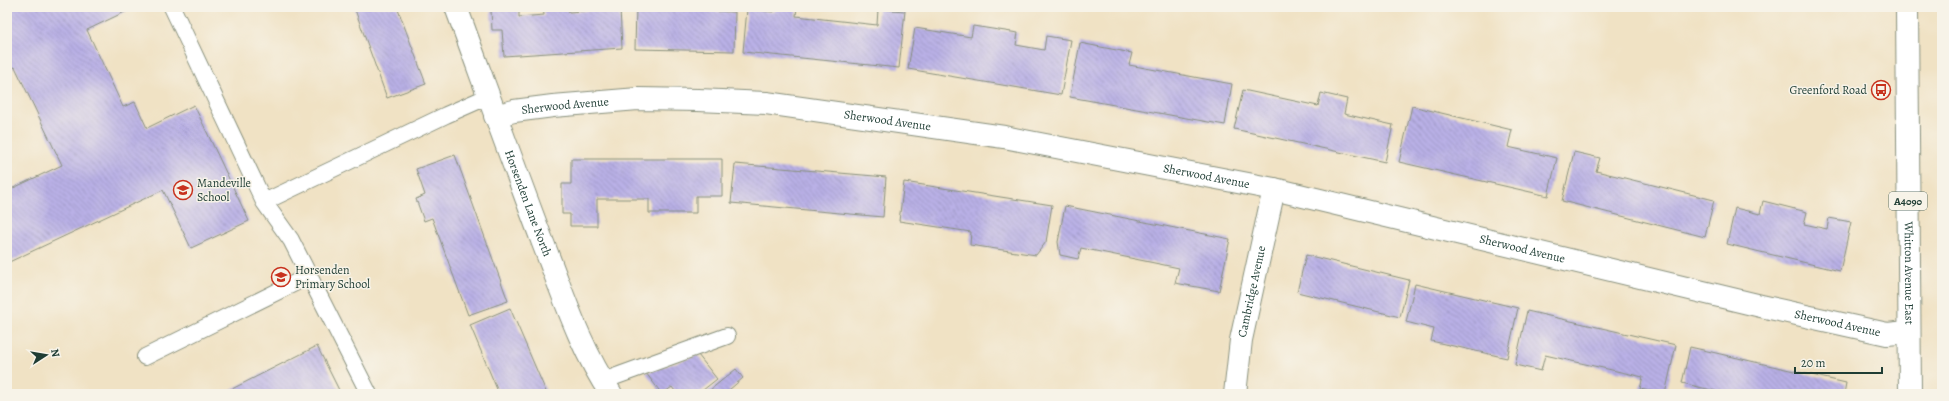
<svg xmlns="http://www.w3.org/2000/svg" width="1949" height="401" font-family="Alegreya,serif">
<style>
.building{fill:url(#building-back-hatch)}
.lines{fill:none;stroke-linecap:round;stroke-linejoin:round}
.lane-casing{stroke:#88907c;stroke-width:18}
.street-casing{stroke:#88907c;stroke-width:24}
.primary-casing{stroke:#88907c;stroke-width:24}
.lane{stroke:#fff;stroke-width:16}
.street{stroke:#fff;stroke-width:22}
.primary{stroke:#fff;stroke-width:22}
.labels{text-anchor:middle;stroke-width:3;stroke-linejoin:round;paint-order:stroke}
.shield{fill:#f7f3e8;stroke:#60746a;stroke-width:1}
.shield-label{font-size:11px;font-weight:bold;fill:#1f3d34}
.poi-label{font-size:12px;fill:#1f3d34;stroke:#f7f3e8;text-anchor:start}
.street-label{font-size:12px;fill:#1f3d34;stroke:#f7f3e8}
</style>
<defs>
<pattern id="building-back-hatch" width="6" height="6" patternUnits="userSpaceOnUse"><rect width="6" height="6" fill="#b9b0e6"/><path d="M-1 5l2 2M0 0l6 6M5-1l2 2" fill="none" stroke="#9690bb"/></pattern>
</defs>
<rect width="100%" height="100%" fill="#f7f3e8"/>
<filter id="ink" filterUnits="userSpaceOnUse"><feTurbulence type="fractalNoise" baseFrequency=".025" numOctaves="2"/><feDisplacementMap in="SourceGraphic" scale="8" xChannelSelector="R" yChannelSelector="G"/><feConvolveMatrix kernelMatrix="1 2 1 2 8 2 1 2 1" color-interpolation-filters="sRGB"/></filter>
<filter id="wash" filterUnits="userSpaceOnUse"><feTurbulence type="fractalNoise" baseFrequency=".012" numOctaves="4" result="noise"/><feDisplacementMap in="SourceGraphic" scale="16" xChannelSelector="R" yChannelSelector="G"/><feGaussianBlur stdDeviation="0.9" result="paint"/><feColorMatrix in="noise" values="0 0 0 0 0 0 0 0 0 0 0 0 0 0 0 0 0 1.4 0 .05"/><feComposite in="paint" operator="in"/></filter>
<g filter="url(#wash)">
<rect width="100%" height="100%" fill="#f0e2c4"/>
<g id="blocks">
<path class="building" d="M 7,7 L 135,7 L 87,30 L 123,107 L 135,102 L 147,128 L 194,105 L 249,221 L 191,248 L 163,190 L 7,263 L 7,191 L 62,165 L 15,67 L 7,71 Z
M 354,7 L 397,7 L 426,84 L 387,98 Z
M 543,7 L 568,7 L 569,12 L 620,8 L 622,48 L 504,56 L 502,30 L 492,30 L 491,10 L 519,8 L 519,17 L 544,15 Z
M 636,7 L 711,7 L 711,11 L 735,12 L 734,51 L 635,49 Z
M 775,7 L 797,7 L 796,16 L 877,25 L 878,9 L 905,11 L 899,68 L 743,52 L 747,9 L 774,12 Z
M 973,26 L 1018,33 L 1016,45 L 1044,50 L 1046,36 L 1071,40 L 1061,95 L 908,69 L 915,28 L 971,37 Z
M 1080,43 L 1132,53 L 1129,65 L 1232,84 L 1225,125 L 1070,97 Z
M 1243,90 L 1318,106 L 1321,93 L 1347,99 L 1344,114 L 1393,125 L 1385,162 L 1234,129 Z
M 1412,106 L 1512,130 L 1508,147 L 1557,158 L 1548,196 L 1399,162 Z
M 1574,152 L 1600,158 L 1596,171 L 1714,200 L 1705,237 L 1562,201 Z
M 455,155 L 508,301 L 468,315 L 432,218 L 424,221 L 416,199 L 425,195 L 416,169 Z
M 571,159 L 722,159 L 722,196 L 696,196 L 696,213 L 649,213 L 649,199 L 597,199 L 597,226 L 570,226 L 570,214 L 562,214 L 562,184 L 571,184 Z
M 735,164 L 886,177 L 883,217 L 731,203 Z
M 904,182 L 1052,205 L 1046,242 L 1036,255 L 970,245 L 971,232 L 899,221 Z
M 1763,201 L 1807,212 L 1804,224 L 1827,229 L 1829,218 L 1851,222 L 1840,271 L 1727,244 L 1735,208 L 1760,214 Z
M 1065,206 L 1230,239 L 1219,291 L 1175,283 L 1179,268 L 1081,248 L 1078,259 L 1060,255 L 1058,242 Z
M 1306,255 L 1409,280 L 1400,317 L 1297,292 Z
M 1415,284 L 1518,308 L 1507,358 L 1431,341 L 1434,329 L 1406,322 Z
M 510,308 L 547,394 L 499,394 L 470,325 Z
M 1527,311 L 1676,345 L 1665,394 L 1640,389 L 1643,377 L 1545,355 L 1541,371 L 1515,365 Z
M 317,346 L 341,394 L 222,394 Z
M 1690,347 L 1846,383 L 1844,394 L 1728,394 L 1682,383 Z
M 698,355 L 717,379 L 698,394 L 677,394 L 672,387 L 662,394 L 646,373 Z
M 736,369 L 743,378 L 729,390 L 732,394 L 705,394 Z"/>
</g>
</g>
<g filter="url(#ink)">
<use href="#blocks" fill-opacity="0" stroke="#88907c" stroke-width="1"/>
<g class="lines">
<defs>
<path id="lane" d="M 172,7 L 264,202 L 291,240 L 369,394
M 264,202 L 446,115 L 489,96
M 145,357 L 309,276
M 603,381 L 727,336"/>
<g id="street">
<path id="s1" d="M 456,7 C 485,86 513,164 543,243 C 563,294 580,348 611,394"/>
<path id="s2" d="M 495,116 L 514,111 L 553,106 L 638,99 L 698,100 L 766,103 L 1004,137 L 1274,189 L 1761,306 L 1887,334 L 1908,332"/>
<path id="s3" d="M 1235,394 L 1241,340 L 1274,189"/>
</g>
<g id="primary">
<path id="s4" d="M 1907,7 L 1910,394"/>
</g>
</defs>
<use href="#lane" class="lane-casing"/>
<use href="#street" class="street-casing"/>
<use href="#primary" class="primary-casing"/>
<use href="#lane" class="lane"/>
<use href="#street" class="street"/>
<use href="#primary" class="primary"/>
</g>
</g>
<defs>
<symbol id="bus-ring" viewBox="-11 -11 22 22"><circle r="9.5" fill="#f7f3e8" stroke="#c8321e" stroke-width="1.5"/><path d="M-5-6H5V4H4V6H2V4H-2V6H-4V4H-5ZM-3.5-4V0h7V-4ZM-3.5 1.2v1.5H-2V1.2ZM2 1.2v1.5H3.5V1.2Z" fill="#c8321e"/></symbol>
<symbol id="school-ring" viewBox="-11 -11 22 22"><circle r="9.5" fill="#f7f3e8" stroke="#c8321e" stroke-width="1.5"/><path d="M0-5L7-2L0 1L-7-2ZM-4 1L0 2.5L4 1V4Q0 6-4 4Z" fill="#c8321e"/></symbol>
</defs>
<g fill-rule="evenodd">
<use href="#bus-ring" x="1870" y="79" width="22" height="22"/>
<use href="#school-ring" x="172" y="179" width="22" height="22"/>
<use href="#school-ring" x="270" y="266" width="22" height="22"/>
</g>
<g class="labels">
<rect class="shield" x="1889" y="192" width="38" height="18" rx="3"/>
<g class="shield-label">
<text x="1908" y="205">A4090</text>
</g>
<g class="poi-label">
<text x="1867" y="94" text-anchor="end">Greenford Road</text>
<text x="197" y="187">Mandeville<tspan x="197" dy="14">School</tspan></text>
<text x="295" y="274">Horsenden<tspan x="295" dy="14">Primary School</tspan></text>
</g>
<g class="street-label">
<text dy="4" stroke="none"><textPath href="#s2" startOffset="71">Sherwood Avenue</textPath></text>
<text dy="4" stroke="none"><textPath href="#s2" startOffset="395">Sherwood Avenue</textPath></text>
<text dy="4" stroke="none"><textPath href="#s2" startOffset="719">Sherwood Avenue</textPath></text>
<text dy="4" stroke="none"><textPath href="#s1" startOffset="209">Horsenden Lane North</textPath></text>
<text dy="4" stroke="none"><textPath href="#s2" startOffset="1043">Sherwood Avenue</textPath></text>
<text dy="4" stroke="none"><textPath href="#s4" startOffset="266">Whitton Avenue East</textPath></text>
<text dy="4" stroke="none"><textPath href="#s3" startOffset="104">Cambridge Avenue</textPath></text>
<text dy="4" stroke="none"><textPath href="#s2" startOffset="1367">Sherwood Avenue</textPath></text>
</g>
</g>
<rect width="1949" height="401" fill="none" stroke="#f7f3e8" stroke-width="24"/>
<g transform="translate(46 355) rotate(78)" stroke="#f7f3e8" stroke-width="3" paint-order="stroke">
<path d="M0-3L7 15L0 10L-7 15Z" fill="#1f3d34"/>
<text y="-6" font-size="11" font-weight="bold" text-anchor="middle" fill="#1f3d34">N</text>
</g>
<path d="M1795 367v6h87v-6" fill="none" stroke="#1f3d34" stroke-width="2"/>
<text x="1801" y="367" font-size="12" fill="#1f3d34" stroke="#f7f3e8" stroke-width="3" paint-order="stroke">20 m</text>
</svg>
